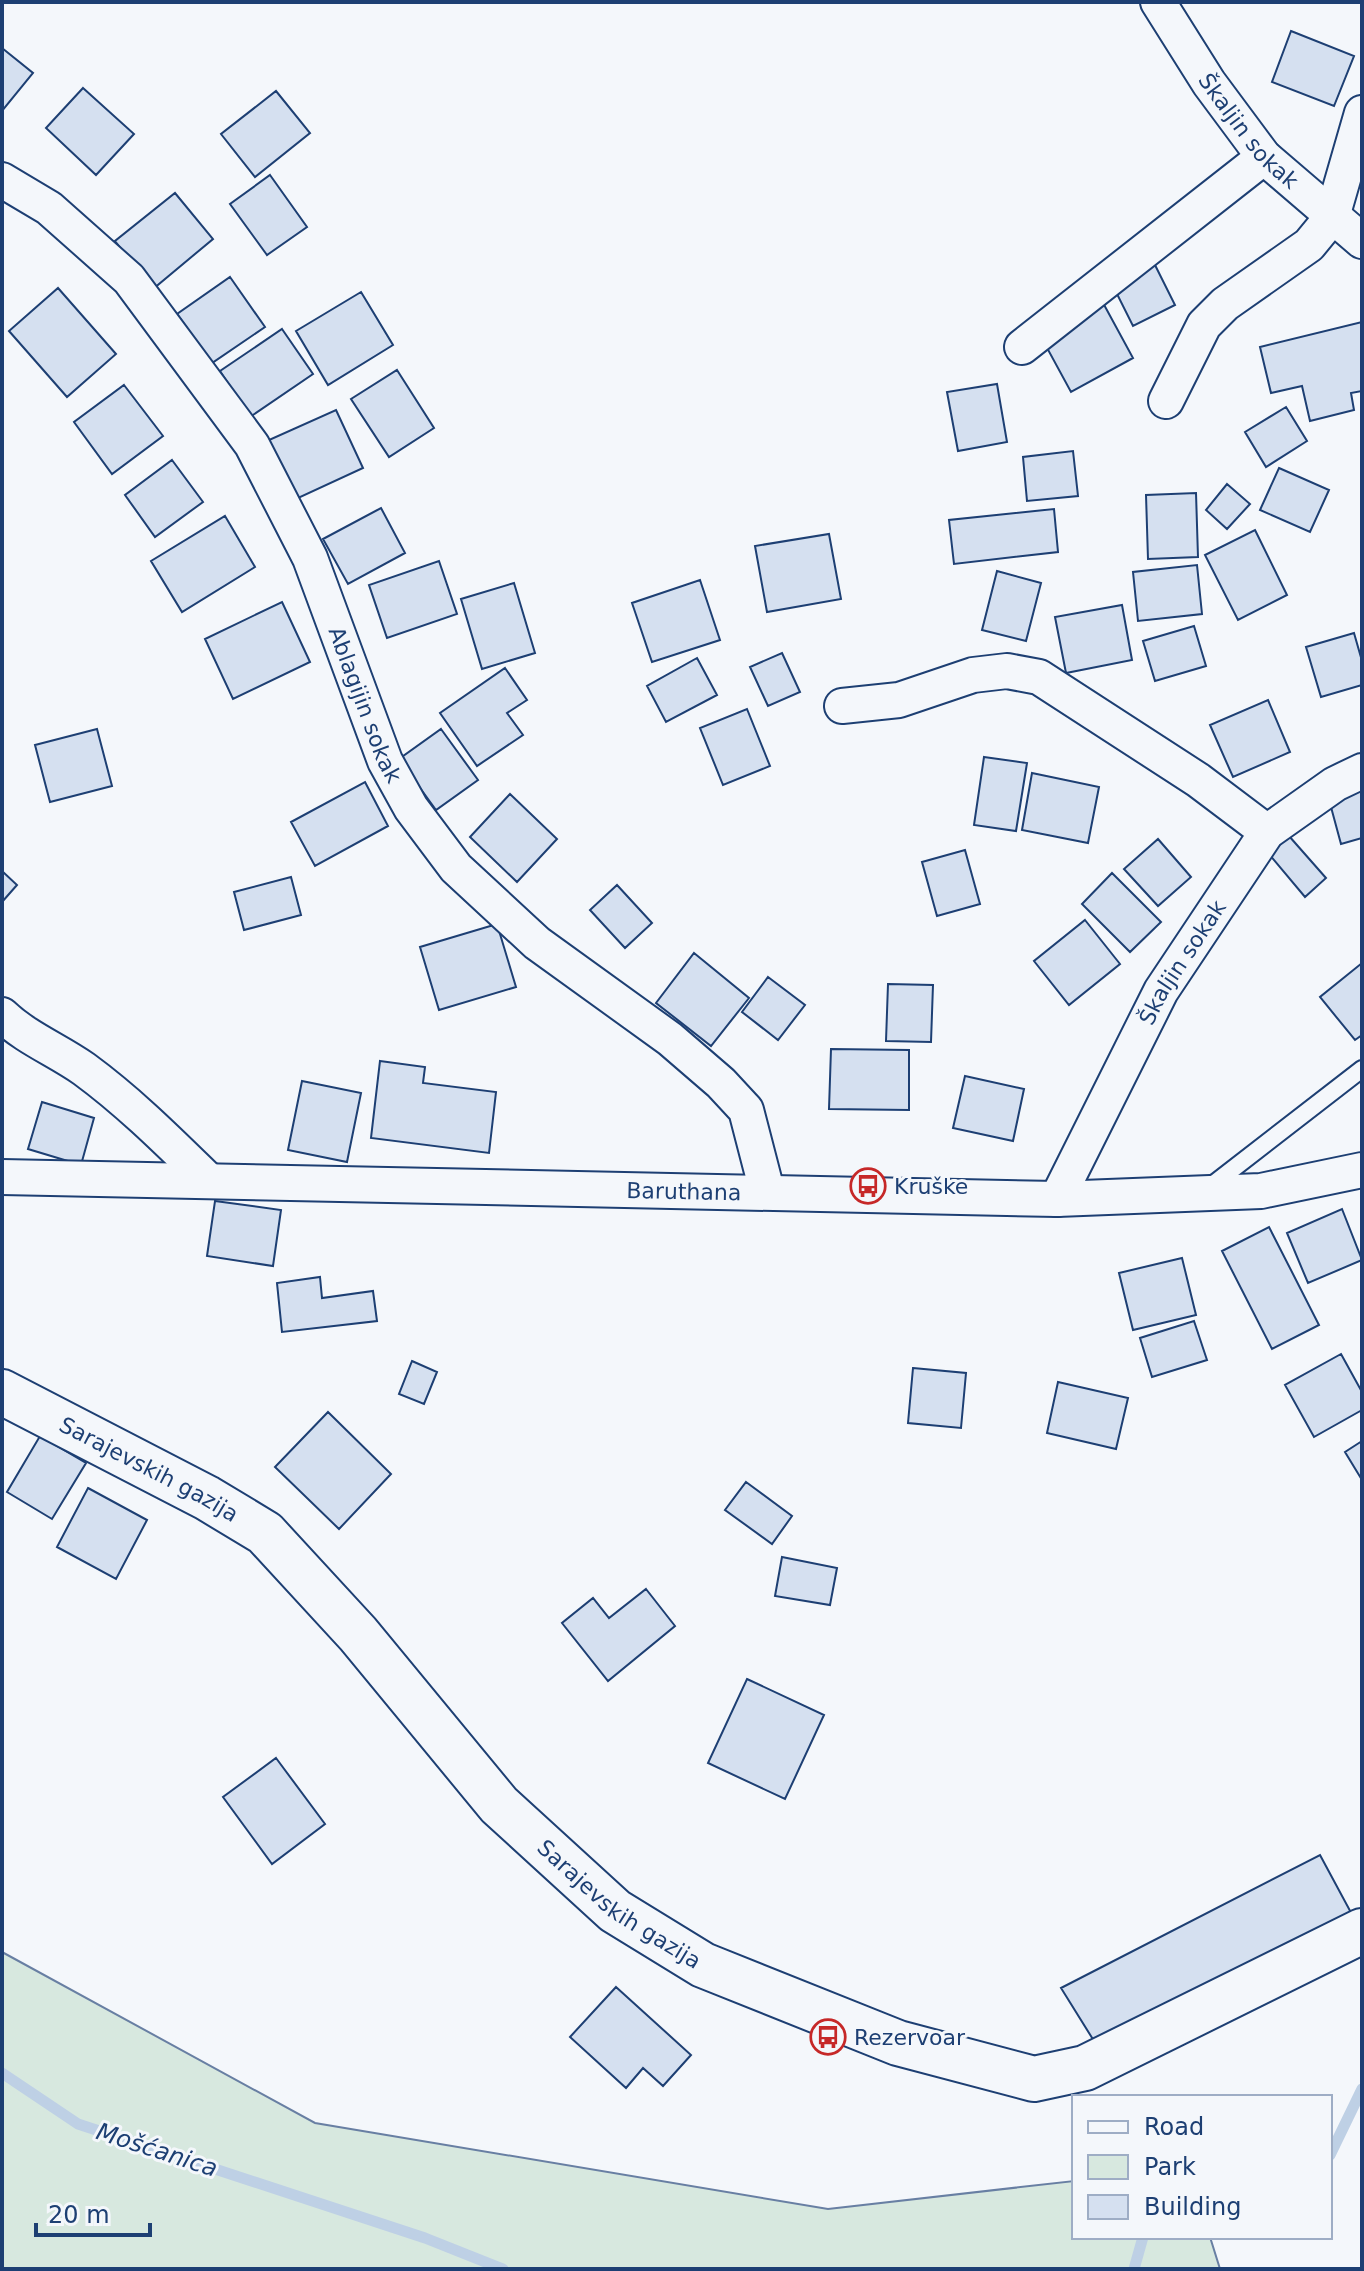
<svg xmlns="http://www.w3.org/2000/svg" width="1364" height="2271" font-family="'DejaVu Sans',sans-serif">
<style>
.green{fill:#d7e8df;stroke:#687fa3;stroke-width:2}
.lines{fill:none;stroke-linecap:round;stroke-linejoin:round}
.stream{stroke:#bed0e5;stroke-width:11}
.building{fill:#d5e0f0;stroke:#1d3f73;stroke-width:2}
.service-casing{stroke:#1d3f73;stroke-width:20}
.minor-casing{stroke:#1d3f73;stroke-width:38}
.secondary-casing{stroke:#1d3f73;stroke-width:48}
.service{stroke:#f4f7fb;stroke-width:16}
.minor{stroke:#f4f7fb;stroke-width:34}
.secondary{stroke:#f4f7fb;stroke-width:44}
.labels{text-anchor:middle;stroke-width:6;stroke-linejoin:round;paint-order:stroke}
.street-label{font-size:22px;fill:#1d3f73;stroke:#f4f7fb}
.poi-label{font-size:22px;fill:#1d3f73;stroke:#f4f7fb;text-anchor:start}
.water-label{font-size:24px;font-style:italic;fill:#1d3f73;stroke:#f4f7fb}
</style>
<rect width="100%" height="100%" fill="#f4f7fb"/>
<path class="green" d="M 2,1952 L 315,2123 L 828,2209 L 1074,2181 L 1074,2237 L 1210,2237 L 1220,2269 L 2,2269 Z"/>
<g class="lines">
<path class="stream" d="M 2,2073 L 78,2124 L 425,2238 L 503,2269
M 1330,2155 L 1362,2089
M 1134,2269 L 1143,2237"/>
</g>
<path class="building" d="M 1291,31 L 1354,56 L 1334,106 L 1272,82 Z
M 2,48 L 33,73 L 2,111 Z
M 83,88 L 134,134 L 96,175 L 46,128 Z
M 276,91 L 310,133 L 255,177 L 221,134 Z
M 270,175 L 307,227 L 267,255 L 230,204 Z
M 175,193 L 213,239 L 153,289 L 115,241 Z
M 1154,263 L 1175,305 L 1133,326 L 1112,284 Z
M 230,277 L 265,327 L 212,363 L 177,314 Z
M 58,288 L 116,354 L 67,397 L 9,331 Z
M 361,292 L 393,345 L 328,385 L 296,331 Z
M 1102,301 L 1133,358 L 1071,392 L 1040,335 Z
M 1362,322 L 1362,391 L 1351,393 L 1354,410 L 1310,421 L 1302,386 L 1271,393 L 1260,347 Z
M 282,329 L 313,374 L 250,417 L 220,371 Z
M 397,370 L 434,428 L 389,457 L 351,399 Z
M 997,384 L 1007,442 L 958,451 L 947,392 Z
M 124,385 L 163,436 L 112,474 L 74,422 Z
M 1286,407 L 1307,441 L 1266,467 L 1245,432 Z
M 336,410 L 363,468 L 296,499 L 269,440 Z
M 1073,451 L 1078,496 L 1027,501 L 1023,457 Z
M 172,460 L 203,502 L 155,537 L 125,495 Z
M 1279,468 L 1329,490 L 1310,532 L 1260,510 Z
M 1227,484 L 1250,504 L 1227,529 L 1206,510 Z
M 1196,493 L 1198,557 L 1148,559 L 1146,495 Z
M 381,508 L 405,553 L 348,584 L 323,539 Z
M 1054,509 L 1058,552 L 954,564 L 949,520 Z
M 225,516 L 255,567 L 182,612 L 151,561 Z
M 1255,530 L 1287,595 L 1238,620 L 1205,555 Z
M 829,534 L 841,599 L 767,612 L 755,546 Z
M 439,561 L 457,614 L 387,638 L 369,585 Z
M 1197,565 L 1202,614 L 1138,621 L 1133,572 Z
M 997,571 L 1041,583 L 1026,641 L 982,630 Z
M 700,580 L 720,640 L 652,662 L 632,603 Z
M 514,583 L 535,653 L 482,669 L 461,599 Z
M 282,602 L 310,662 L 233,699 L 205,639 Z
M 1122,605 L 1132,660 L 1066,673 L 1055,617 Z
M 1194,626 L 1206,666 L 1155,681 L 1143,641 Z
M 1354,633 L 1362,661 L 1362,685 L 1321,697 L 1306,647 Z
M 782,653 L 800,692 L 768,706 L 750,667 Z
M 697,658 L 717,695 L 666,722 L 647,686 Z
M 505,668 L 527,700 L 507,713 L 523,735 L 477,766 L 440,713 Z
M 1268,700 L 1290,752 L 1233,777 L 1210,725 Z
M 747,709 L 770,766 L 723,785 L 700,728 Z
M 97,729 L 112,786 L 50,802 L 35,745 Z
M 441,729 L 478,780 L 436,810 L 399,759 Z
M 984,757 L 1027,763 L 1016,831 L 974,825 Z
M 1032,773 L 1099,787 L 1088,843 L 1022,830 Z
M 365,782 L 388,826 L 315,866 L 291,822 Z
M 1362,787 L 1362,838 L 1341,844 L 1328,796 Z
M 510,794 L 557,839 L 517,882 L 470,837 Z
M 1289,836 L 1326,878 L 1305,897 L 1269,854 Z
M 1158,839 L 1191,877 L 1158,906 L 1124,869 Z
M 965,850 L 980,904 L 937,916 L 922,862 Z
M 2,871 L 17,885 L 2,902 Z
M 1112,873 L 1161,922 L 1130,952 L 1082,904 Z
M 291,877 L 301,915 L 244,930 L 234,892 Z
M 617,885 L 652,923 L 625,948 L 590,910 Z
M 1085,920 L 1120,964 L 1069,1005 L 1034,961 Z
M 497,924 L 516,987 L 439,1010 L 420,947 Z
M 694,953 L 749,998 L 711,1046 L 656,1003 Z
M 1362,963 L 1362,1035 L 1355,1040 L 1320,997 Z
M 768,977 L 805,1005 L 778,1040 L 742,1012 Z
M 888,984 L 933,985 L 931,1042 L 886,1041 Z
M 831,1049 L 909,1050 L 909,1110 L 829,1109 Z
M 380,1061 L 425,1067 L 423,1083 L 496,1092 L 489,1153 L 371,1138 Z
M 965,1076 L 1024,1089 L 1013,1141 L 953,1128 Z
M 302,1081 L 361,1093 L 347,1162 L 288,1150 Z
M 42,1102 L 94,1118 L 81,1165 L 28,1149 Z
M 215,1201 L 281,1210 L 273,1266 L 207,1256 Z
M 1342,1209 L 1362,1260 L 1308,1283 L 1287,1233 Z
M 1269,1227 L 1319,1325 L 1272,1349 L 1222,1251 Z
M 1182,1258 L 1196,1315 L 1133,1330 L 1119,1273 Z
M 320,1277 L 322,1298 L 373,1291 L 377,1321 L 282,1332 L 277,1283 Z
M 1194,1321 L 1207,1360 L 1152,1377 L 1140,1338 Z
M 1341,1354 L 1362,1392 L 1362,1410 L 1314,1437 L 1285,1385 Z
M 412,1361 L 437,1372 L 424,1404 L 399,1394 Z
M 913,1368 L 966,1373 L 961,1428 L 908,1423 Z
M 1058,1382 L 1128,1398 L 1116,1449 L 1047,1433 Z
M 328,1412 L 391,1474 L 339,1529 L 275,1467 Z
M 40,1436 L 86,1463 L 52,1519 L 7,1492 Z
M 1362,1441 L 1362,1480 L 1345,1452 Z
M 746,1482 L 792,1516 L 772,1544 L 725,1510 Z
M 88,1488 L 147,1520 L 116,1579 L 57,1547 Z
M 782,1557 L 837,1568 L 830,1605 L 775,1596 Z
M 646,1589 L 675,1626 L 608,1681 L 562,1623 L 593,1598 L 609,1618 Z
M 747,1679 L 824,1715 L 785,1799 L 708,1763 Z
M 276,1758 L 325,1824 L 272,1864 L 223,1797 Z
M 1320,1855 L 1355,1920 L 1099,2049 L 1061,1988 Z
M 616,1987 L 691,2055 L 663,2086 L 643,2068 L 626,2088 L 570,2037 Z"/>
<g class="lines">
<defs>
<path id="service" d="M 1207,1189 L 1362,1069"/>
<g id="minor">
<path id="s1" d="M 1158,2 L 1209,83 L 1264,157 L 1362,241"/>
<path id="s2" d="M 2,180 L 49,208 L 129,279 L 252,445 L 310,558 L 385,761 L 411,808 L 456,868 L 537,943 L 670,1039 L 721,1083 L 746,1110 L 767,1191"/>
<path d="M 1022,347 L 1264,157"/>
<path d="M 1166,401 L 1204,325 L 1225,304 L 1309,245 L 1332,217 L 1362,113"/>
<path d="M 842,706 L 899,700 L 973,675 L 1007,671 L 1039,677 L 1198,780 L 1267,832"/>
<path d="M 2,1015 C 26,1038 57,1050 84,1069 C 129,1102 168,1141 208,1180"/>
<path id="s3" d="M 2,1177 L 1057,1199 L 1261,1191 L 1362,1170"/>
<path id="s4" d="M 1057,1199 L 1161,991 L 1267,832 L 1335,784 L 1362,771"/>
</g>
<g id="secondary">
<path id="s5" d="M 2,1392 L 207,1498 L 265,1533 L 358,1634 L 499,1805 L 615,1911 L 703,1965 L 898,2043 L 1034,2079 L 1085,2068 L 1362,1931"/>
</g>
</defs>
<use href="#service" class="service-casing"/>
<use href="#minor" class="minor-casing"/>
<use href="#secondary" class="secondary-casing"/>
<use href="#service" class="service"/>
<use href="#minor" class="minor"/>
<use href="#secondary" class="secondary"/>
</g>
<defs>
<symbol id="bus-ring" viewBox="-11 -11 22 22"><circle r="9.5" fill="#f4f7fb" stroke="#c62828" stroke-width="1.5"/><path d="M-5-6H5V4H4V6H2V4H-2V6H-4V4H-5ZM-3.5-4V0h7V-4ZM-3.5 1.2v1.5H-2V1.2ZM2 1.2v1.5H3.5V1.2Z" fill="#c62828"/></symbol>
</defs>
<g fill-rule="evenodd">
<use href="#bus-ring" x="848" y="1166" width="40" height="40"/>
<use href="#bus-ring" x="808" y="2017" width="40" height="40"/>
</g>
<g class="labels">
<g class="street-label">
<text dy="8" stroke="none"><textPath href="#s1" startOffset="158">Škaljin sokak</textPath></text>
<text dy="8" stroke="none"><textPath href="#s2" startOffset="652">Ablagijin sokak</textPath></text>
<text dy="8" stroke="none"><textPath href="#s4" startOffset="268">Škaljin sokak</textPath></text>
<text dy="8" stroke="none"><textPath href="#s3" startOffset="682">Baruthana</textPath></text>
<text dy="8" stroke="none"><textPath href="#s5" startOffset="166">Sarajevskih gazija</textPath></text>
<text dy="8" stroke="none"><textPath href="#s5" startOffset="814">Sarajevskih gazija</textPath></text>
</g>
<g class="poi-label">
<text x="894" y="1194">Kruške</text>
<text x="854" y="2045">Rezervoar</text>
</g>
<g class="water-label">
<text transform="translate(157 2150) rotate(18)" y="8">Mošćanica</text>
</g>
</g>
<rect width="1364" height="2271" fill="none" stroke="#1d3f73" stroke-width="8"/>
<rect x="1072" y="2095" width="260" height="144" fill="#f4f7fb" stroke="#9eadc5" stroke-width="2"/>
<rect x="1088" y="2121" width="40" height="12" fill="#f4f7fb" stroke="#9eadc5" stroke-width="2"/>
<text x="1144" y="2135" font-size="24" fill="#1d3f73">Road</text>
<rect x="1088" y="2155" width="40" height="24" fill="#d7e8df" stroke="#9eadc5" stroke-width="2"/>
<text x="1144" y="2175" font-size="24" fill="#1d3f73">Park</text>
<rect x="1088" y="2195" width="40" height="24" fill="#d5e0f0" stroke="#9eadc5" stroke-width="2"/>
<text x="1144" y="2215" font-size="24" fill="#1d3f73">Building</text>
<path d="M36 2223v12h114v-12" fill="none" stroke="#1d3f73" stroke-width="4"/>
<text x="48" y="2223" font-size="24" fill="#1d3f73" stroke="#f4f7fb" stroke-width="6" paint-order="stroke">20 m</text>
</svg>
